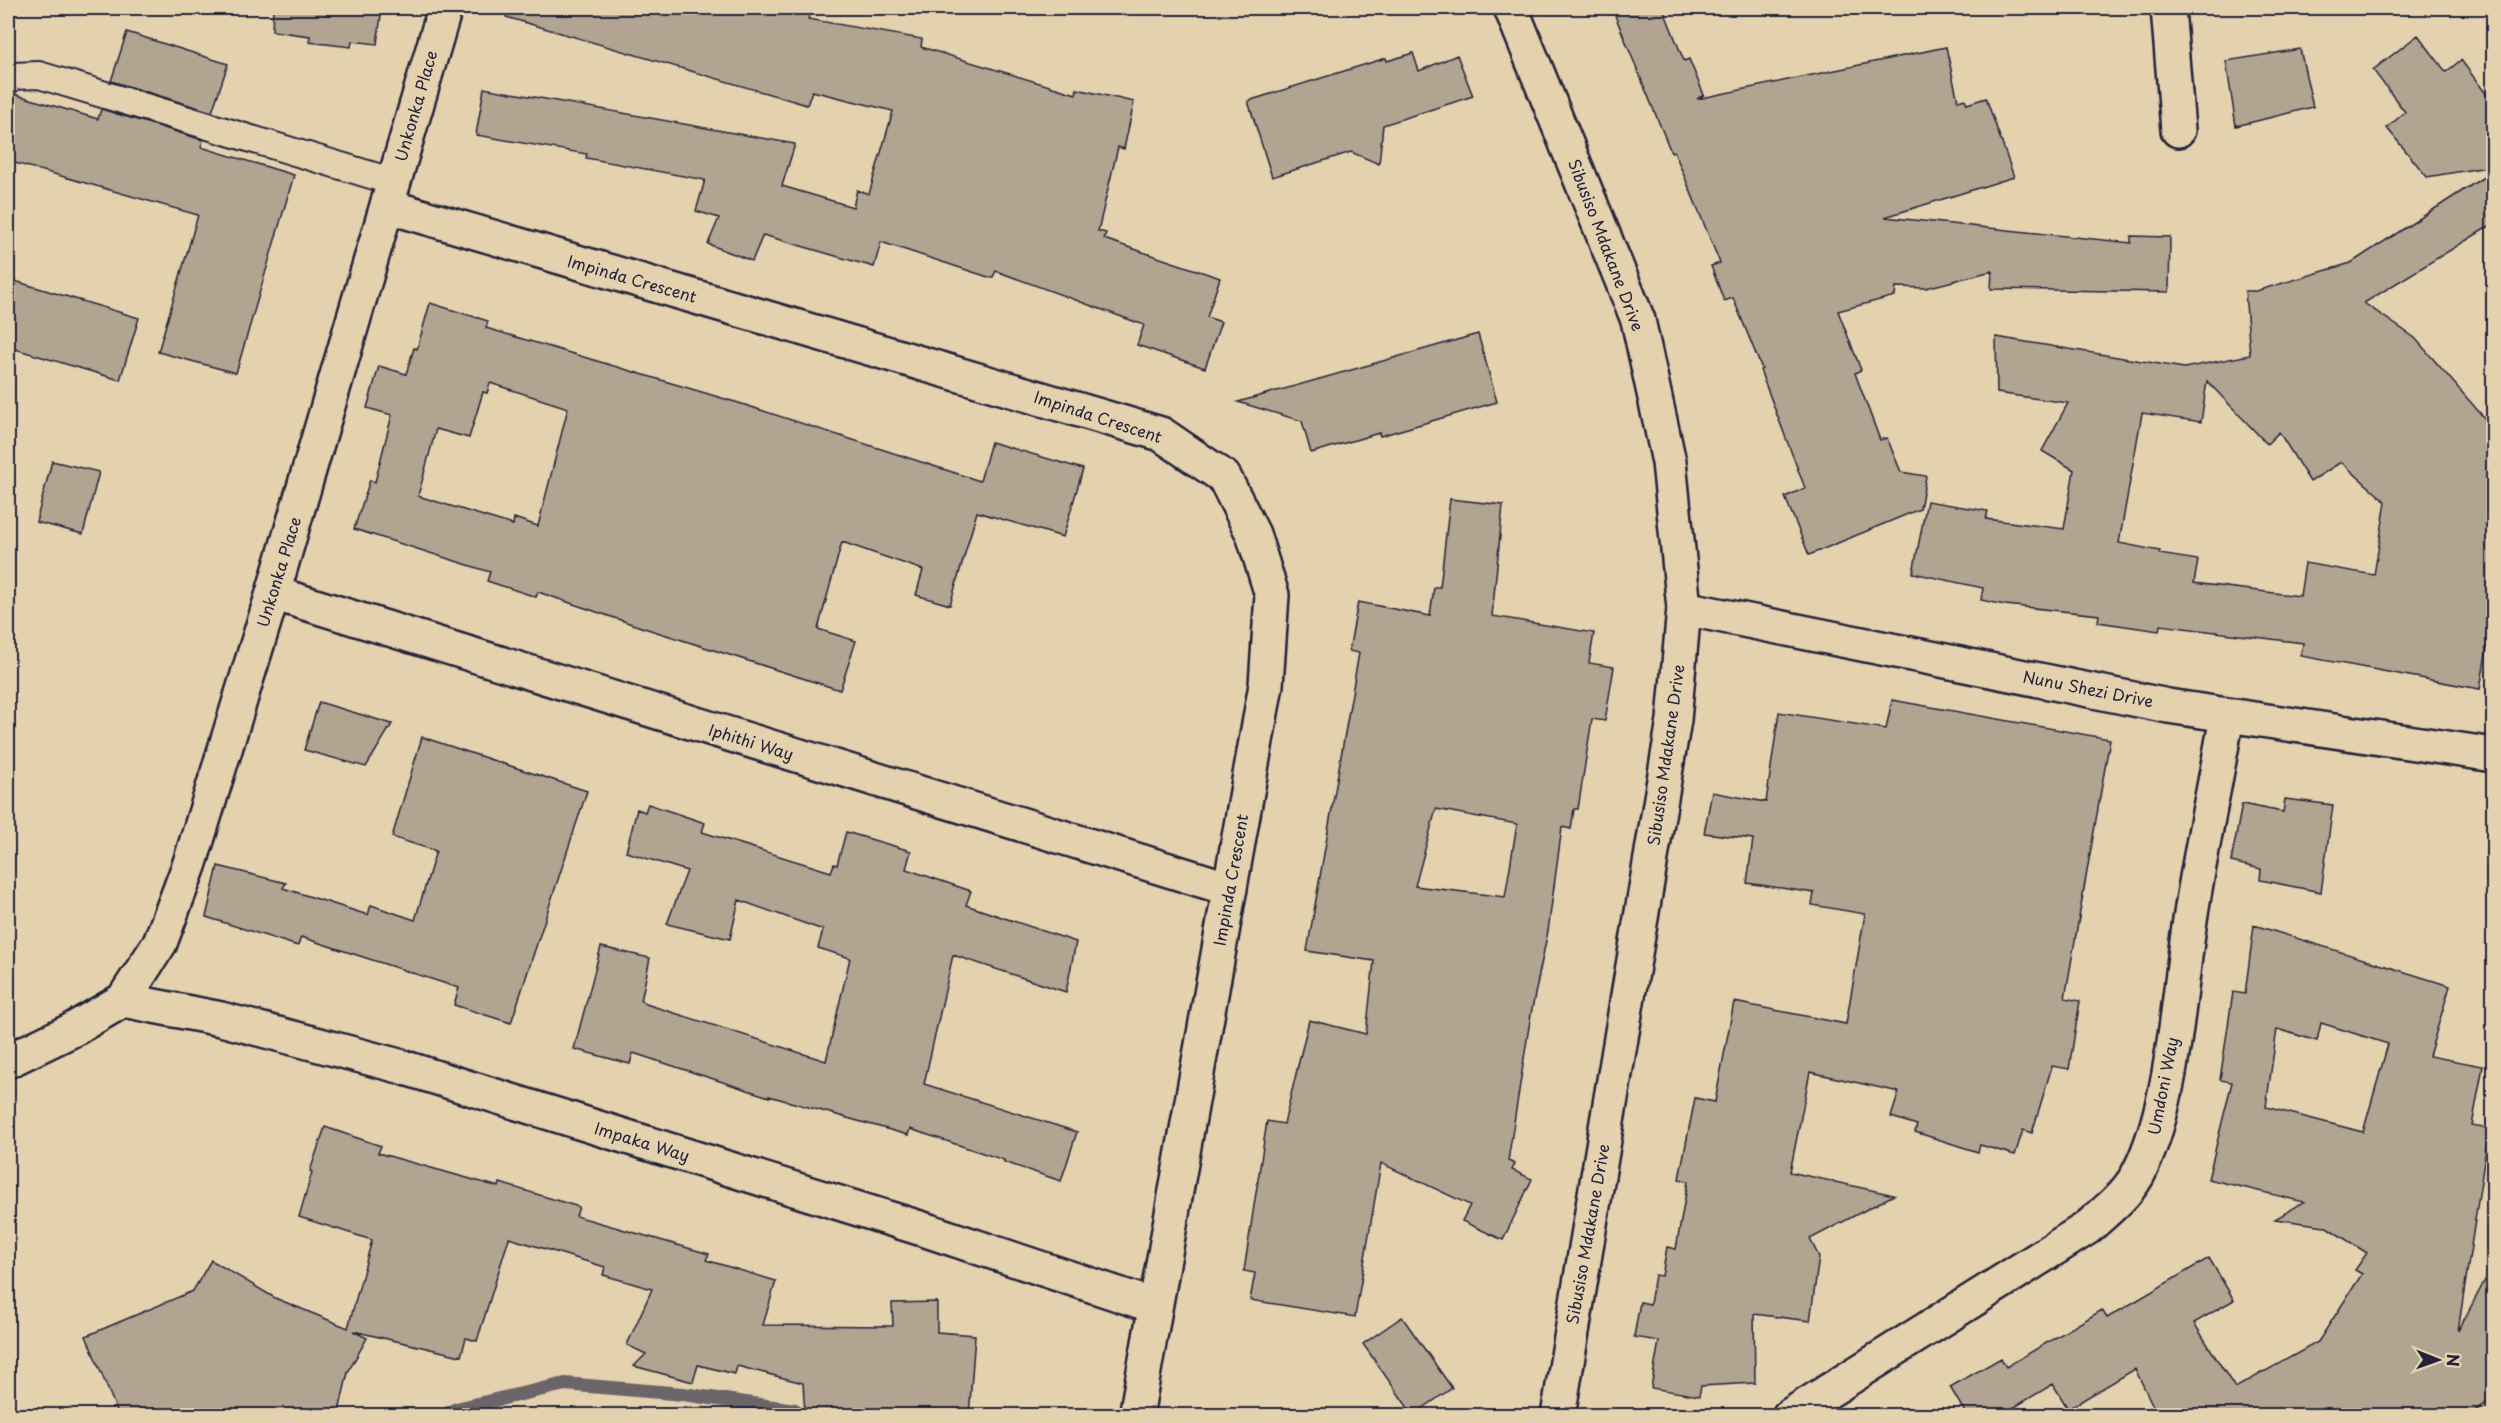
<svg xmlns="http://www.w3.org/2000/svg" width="2501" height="1423" font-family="'Playpen Sans',sans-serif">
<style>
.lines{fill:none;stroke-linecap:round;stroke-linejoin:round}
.stream{stroke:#6b6567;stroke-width:14}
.building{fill:#b1a491;stroke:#22223b;stroke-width:1.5;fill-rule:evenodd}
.service-casing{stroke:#22223b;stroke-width:30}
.minor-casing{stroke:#22223b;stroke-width:38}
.tertiary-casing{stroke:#22223b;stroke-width:38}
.service{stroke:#e4d2af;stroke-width:26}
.minor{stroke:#e4d2af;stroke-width:33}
.tertiary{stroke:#e4d2af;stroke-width:33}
.labels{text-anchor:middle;stroke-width:6;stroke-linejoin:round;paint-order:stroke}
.street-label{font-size:16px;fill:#22223b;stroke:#e4d2af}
</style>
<rect width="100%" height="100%" fill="#e4d2af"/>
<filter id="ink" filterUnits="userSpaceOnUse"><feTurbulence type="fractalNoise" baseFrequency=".0167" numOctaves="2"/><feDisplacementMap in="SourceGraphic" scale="12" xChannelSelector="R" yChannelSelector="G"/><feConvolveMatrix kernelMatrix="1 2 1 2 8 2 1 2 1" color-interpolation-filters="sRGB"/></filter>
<g filter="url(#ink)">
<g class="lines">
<path class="stream" d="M 444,1416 L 456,1409 L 565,1384 L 683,1394 L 795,1410"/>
</g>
<path class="building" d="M 273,8 L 382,8 L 377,44 L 352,41 L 351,47 L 309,42 L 310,36 L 272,31 Z
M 507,8 L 813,8 L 808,19 L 922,39 L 921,47 L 1076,94 L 1077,89 L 1134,102 L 1124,149 L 1118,147 L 1098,231 L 1106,233 L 1104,239 L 1220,278 L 1207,317 L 1221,322 L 1205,368 L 1137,345 L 1144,325 L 996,271 L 993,277 L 988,277 L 881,242 L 874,267 L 763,235 L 752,261 L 708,244 L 719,218 L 696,211 L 705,180 L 586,158 L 587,154 L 476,135 L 484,88 L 795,144 L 782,186 L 853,207 L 857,190 L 869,194 L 893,111 L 812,91 L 807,105 L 506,17 Z
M 1612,8 L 1663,8 L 1684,61 L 1689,59 L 1704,95 L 1697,99 L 1946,47 L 1958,101 L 1965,99 L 1967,104 L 1986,98 L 2014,177 L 1885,217 L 2131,243 L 2131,236 L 2170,237 L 2169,292 L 1991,289 L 1992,271 L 1926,288 L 1896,287 L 1895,296 L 1838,311 L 1861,370 L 1855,373 L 1880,440 L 1887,438 L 1901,472 L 1926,476 L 1920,509 L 1809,555 L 1785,497 L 1805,488 L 1760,370 L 1762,369 L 1733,298 L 1724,301 L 1711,266 L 1720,263 L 1674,151 L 1671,152 Z
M 127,32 L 228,64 L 212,112 L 111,81 Z
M 2418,35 L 2446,72 L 2461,60 L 2493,103 L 2493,166 L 2427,177 L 2387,128 L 2405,112 L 2373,70 Z
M 2300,49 L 2313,107 L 2236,126 L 2226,61 Z
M 1413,53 L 1419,71 L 1457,55 L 1473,96 L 1383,125 L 1379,164 L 1351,152 L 1272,177 L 1248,101 L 1386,58 L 1387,61 Z
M 14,94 L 98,119 L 101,109 L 203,140 L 201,147 L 294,175 L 236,373 L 158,352 L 198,215 L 8,161 L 8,96 Z
M 2493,171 L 2493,224 L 2364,303 L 2415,338 L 2493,428 L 2493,649 L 2487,648 L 2480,689 L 2301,656 L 2303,643 L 2160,625 L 2159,631 L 2098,622 L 2099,615 L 2005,605 L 1981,600 L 1983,588 L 1913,573 L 1927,501 L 1988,511 L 1986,519 L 2064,529 L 2074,470 L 2042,451 L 2068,403 L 1997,393 L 1996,337 L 2184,368 L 2250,355 L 2245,291 L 2256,291 L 2351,263 ZM 2207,381 L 2267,444 L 2279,432 L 2310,482 L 2341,462 L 2386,502 L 2374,575 L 2305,563 L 2300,596 L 2194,583 L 2198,560 L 2159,554 L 2160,551 L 2119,543 L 2142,413 L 2201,422 Z
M 8,279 L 139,318 L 120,380 L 8,347 Z
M 430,303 L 488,321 L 486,328 L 742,404 L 980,481 L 991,442 L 1083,469 L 1063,537 L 977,512 L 950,605 L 916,595 L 923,570 L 842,542 L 818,629 L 856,641 L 840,690 L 641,627 L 538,592 L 536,597 L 487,581 L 490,572 L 354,529 L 370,480 L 375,482 L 392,415 L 367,408 L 379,366 L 406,374 L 414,348 L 417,349 ZM 490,383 L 568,408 L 538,526 L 514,518 L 513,525 L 418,496 L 436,429 L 469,438 L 483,392 L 487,393 Z
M 1478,334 L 1497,402 L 1380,436 L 1379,433 L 1311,453 L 1302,421 L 1238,402 Z
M 52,461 L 99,472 L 83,534 L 36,522 Z
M 1450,499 L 1503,505 L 1492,616 L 1594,633 L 1589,663 L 1614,667 L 1605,721 L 1592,719 L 1578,809 L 1574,809 L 1571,829 L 1562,827 L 1548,931 L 1531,1014 L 1508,1161 L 1515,1164 L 1512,1170 L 1532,1179 L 1503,1240 L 1462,1221 L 1470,1205 L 1381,1163 L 1355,1317 L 1250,1300 L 1255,1273 L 1244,1271 L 1267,1121 L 1284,1124 L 1309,1020 L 1366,1034 L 1374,961 L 1307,951 L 1359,653 L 1349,651 L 1358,602 L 1430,616 L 1434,587 L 1440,587 ZM 1436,809 L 1517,824 L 1505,897 L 1415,886 Z
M 1892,700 L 2110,739 L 2065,998 L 2080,1001 L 2069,1069 L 2052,1066 L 2032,1133 L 2023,1130 L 2015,1155 L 1980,1145 L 1978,1152 L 1915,1132 L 1917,1125 L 1891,1117 L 1899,1092 L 1810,1072 L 1790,1172 L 1894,1195 L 1810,1239 L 1819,1257 L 1810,1321 L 1754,1314 L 1755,1383 L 1701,1386 L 1699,1396 L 1651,1388 L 1659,1341 L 1634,1337 L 1640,1302 L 1650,1304 L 1655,1275 L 1662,1276 L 1667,1247 L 1676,1249 L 1688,1181 L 1679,1179 L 1695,1098 L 1715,1102 L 1734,1002 L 1846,1024 L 1865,914 L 1812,905 L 1814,893 L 1747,883 L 1753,839 L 1704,833 L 1712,792 L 1766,802 L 1779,712 L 1886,729 Z
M 319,702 L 392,724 L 366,767 L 304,750 Z
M 422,737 L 587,791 L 511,1023 L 454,1005 L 459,988 L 301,937 L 298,946 L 206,917 L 218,866 L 286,883 L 283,888 L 368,915 L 371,905 L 415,920 L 436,851 L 392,837 Z
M 2285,799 L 2333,805 L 2321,892 L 2260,880 L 2261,869 L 2231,862 L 2242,804 L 2283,812 Z
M 648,804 L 705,823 L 702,832 L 831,872 L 834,864 L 837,865 L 846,832 L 911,851 L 906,869 L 971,891 L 966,905 L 1076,942 L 1066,992 L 953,955 L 924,1084 L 1077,1132 L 1061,1181 L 1004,1162 L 1004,1160 L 910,1129 L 908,1135 L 769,1096 L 769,1097 L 633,1053 L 630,1064 L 574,1049 L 601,947 L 650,958 L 641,1001 L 646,1004 L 826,1061 L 850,958 L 818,948 L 823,930 L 739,900 L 730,939 L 667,924 L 687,871 L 626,852 L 637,809 L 645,812 Z
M 2254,925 L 2450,986 L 2429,1056 L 2483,1066 L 2472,1126 L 2489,1129 L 2458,1331 L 2493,1265 L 2493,1399 L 2467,1416 L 2158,1416 L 2135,1369 L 2068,1409 L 2053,1384 L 2000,1416 L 1967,1416 L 1950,1387 L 2001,1358 L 2006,1367 L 2102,1310 L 2107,1318 L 2209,1258 L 2234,1300 L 2194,1323 L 2235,1388 L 2318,1342 L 2362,1274 L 2355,1270 L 2367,1253 L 2325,1226 L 2275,1219 L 2304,1202 L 2208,1179 L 2232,1082 L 2220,1080 L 2233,992 L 2245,994 ZM 2321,1023 L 2388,1044 L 2363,1132 L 2266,1107 L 2277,1029 L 2317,1041 Z
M 325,1127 L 381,1146 L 378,1153 L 499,1187 L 500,1183 L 579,1207 L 576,1216 L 709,1254 L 706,1260 L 776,1281 L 763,1325 L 893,1326 L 892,1303 L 937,1302 L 937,1332 L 975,1335 L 969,1416 L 805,1416 L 803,1383 L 737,1366 L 735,1374 L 698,1365 L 693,1382 L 634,1366 L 646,1354 L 627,1345 L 652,1289 L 603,1275 L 605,1267 L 509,1238 L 477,1341 L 466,1338 L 461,1356 L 353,1331 L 367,1338 L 348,1372 L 338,1416 L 119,1416 L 86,1336 L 193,1291 L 211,1260 L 275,1298 L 348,1328 L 372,1240 L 299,1217 L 312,1172 L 310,1171 Z
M 1402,1317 L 1452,1388 L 1413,1415 L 1363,1344 Z"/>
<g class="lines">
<defs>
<path id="service" d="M 8,81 L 12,76 L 39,75 L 394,182"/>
<path id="minor" d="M 2168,8 L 2178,130
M 387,206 L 1161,434 L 1224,477 L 1253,534 L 1272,595 L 1266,685 L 1136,1416
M 273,593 L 1230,889
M 1684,608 L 2168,706 L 2494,755
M 123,1000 L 221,1019 L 399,1066 L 926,1230 L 1154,1306
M 8,1061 L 72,1030 L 123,1000 L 160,943 L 190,863 L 273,593 L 445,8
M 1789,1416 L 2087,1228 C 2107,1210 2130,1193 2141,1168 C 2173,1101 2178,1001 2189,927 C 2199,857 2215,787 2227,716"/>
<path id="tertiary" d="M 1511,8 L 1638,320 L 1669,462 L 1684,608 L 1674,720 L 1558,1416"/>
</defs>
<use href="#service" class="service-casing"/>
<use href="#minor" class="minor-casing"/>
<use href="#tertiary" class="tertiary-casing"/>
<use href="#service" class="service"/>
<use href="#minor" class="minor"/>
<use href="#tertiary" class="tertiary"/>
</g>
</g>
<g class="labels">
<g class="street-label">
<text transform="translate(416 106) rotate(-74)" y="6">Unkonka Place</text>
<text transform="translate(1606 245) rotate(69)" y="6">Sibusiso Mdakane Drive</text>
<text transform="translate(632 279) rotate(16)" y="6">Impinda Crescent</text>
<text transform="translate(1098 417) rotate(18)" y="6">Impinda Crescent</text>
<text transform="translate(279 572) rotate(-73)" y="6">Unkonka Place</text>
<text transform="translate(2088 689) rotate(11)" y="6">Nunu Shezi Drive</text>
<text transform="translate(751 742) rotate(17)" y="6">Iphithi Way</text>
<text transform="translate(1666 755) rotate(-82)" y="6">Sibusiso Mdakane Drive</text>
<text transform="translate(1231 880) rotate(-80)" y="6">Impinda Crescent</text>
<text transform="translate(2163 1086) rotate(-79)" y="6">Umdoni Way</text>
<text transform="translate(642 1142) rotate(17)" y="6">Impaka Way</text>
<text transform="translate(1588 1234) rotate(-80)" y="6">Sibusiso Mdakane Drive</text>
</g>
</g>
<rect width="2501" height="1423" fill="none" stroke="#e4d2af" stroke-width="30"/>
<rect x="15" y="15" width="2471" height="1393" fill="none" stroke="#22223b" stroke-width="2" filter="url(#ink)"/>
<g transform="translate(2438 1360) rotate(91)" stroke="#e4d2af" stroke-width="4.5" paint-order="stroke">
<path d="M0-4.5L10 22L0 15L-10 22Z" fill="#22223b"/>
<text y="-9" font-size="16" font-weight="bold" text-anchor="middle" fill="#22223b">N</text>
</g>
</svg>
